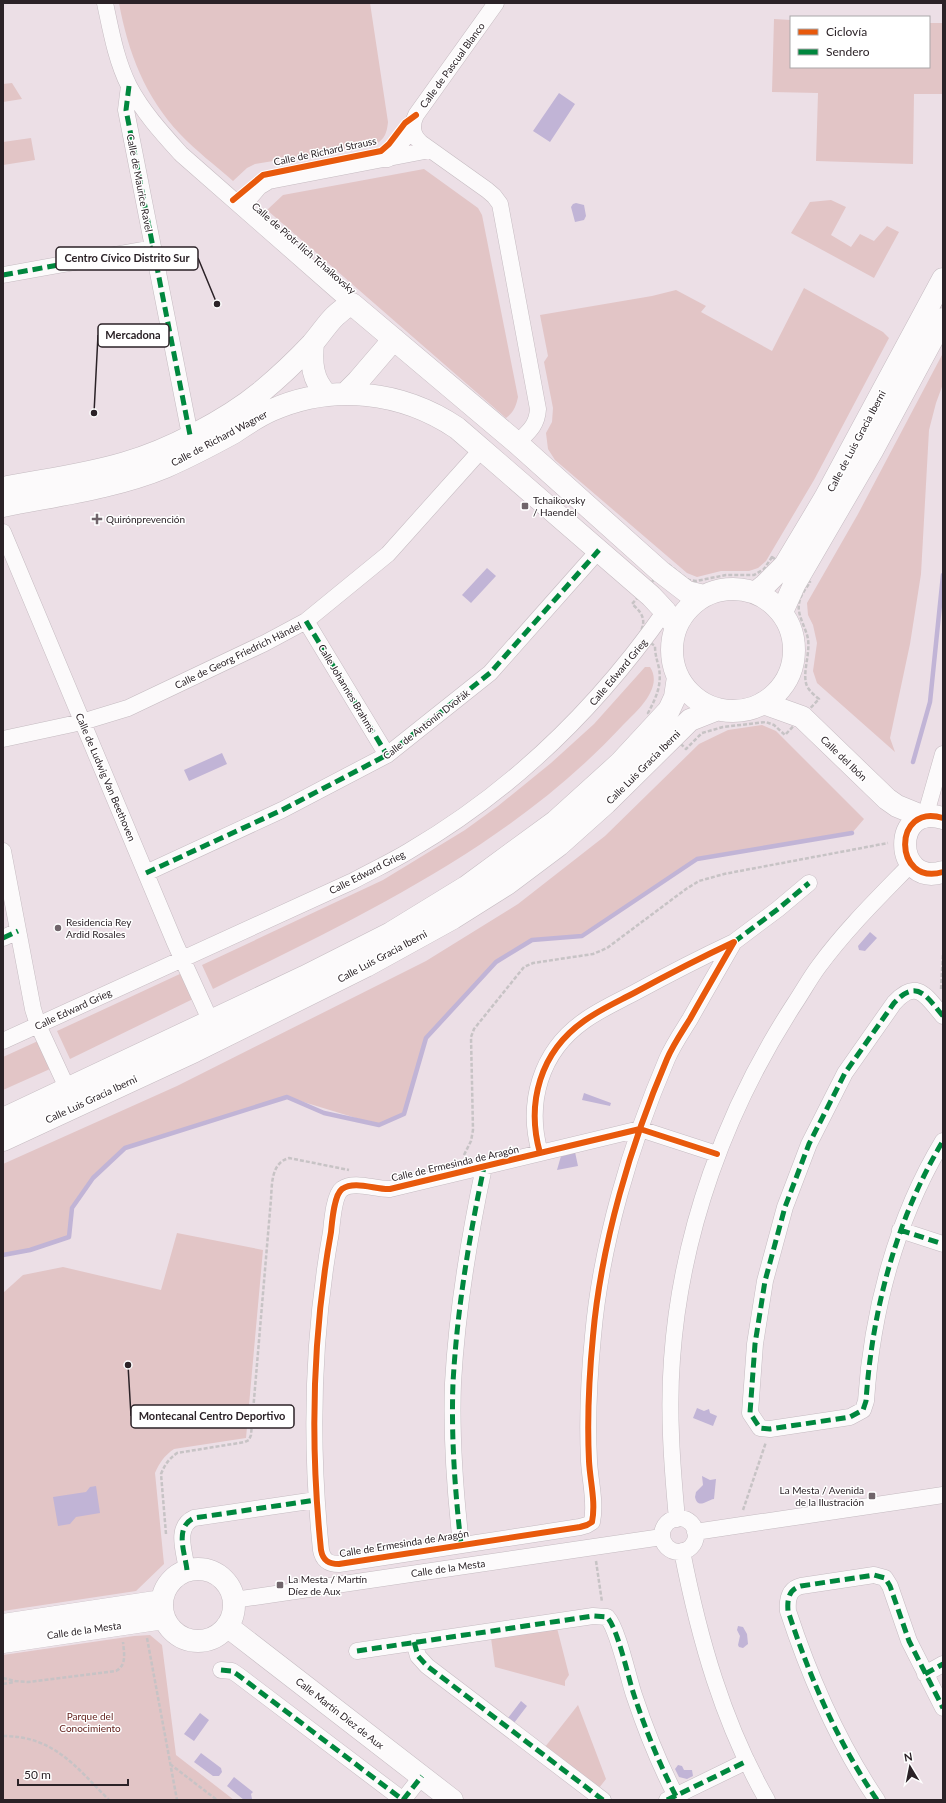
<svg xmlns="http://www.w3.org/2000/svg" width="946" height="1803" font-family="Lato,sans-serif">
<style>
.green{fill:#e2c5c6}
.water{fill:#c1b4d6}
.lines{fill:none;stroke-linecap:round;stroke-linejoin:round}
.stream{stroke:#c1b4d6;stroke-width:4.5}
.street-casing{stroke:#c5bbc1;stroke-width:17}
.secondary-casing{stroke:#c5bbc1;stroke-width:23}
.path{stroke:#c7c3c5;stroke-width:2.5;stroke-dasharray:4 2;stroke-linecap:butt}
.street{stroke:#fcfafb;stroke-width:16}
.secondary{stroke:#fcfafb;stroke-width:22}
.quiet{stroke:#00873e;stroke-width:5;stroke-dasharray:10 5;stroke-linecap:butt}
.cycleway-casing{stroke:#fff;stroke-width:8}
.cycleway{stroke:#e8590c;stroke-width:6}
.poi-dot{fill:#6f646a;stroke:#fff;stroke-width:1.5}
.labels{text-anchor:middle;stroke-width:3;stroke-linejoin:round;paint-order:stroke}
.street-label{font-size:10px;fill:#2b2227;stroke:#fff}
.poi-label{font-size:10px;fill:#2b2227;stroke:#fff;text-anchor:start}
.park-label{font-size:10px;fill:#64221e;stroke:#fff}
.leader{fill:none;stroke:#2b2227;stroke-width:1.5}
.callout-dot{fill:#2b2227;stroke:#fff;stroke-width:1.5}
.callout{fill:#fff;stroke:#2b2227;stroke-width:1.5}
.callout-label{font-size:11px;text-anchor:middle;font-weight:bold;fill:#2b2227}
</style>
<rect width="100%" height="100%" fill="#ecdfe6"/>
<path class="green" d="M 119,3 L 370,3 L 388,122 C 387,132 385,139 376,144 L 255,164 L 247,168 L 233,181 C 215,165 196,151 180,134 C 145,97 128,52 119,3 Z
M 774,19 L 791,20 L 791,67 L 929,67 L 929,23 L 943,23 L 943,94 L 914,94 L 913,164 L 816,161 L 818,93 L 772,92 Z
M 12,83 L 22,99 L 3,102 L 3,84 Z
M 31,138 L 35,160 L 3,165 L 3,142 Z
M 424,169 L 478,208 L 482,215 L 518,397 C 516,406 514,412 506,418 L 267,210 L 283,195 Z
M 831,200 L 846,207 L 831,235 L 851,247 L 860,234 L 874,241 L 887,226 L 899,232 L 874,278 L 791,233 L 810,202 Z
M 804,288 L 883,332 L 889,338 L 814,480 L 766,561 L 758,568 L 749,571 L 721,571 L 697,577 L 687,573 L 555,460 L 548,449 L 546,433 L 552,422 L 553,408 L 544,362 L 548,356 L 540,315 L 652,296 L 676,290 L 706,306 L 701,312 L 772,351 Z
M 943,353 L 943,384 L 936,403 L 929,430 L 921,574 L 910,644 L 890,738 L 895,752 L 817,683 L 813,671 L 817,643 L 813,625 L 808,615 L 807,603 L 858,514 Z
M 645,667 L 650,667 C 664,688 636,712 623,725 C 510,847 359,917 213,989 L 202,965 L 383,880 L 465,830 L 498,806 L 551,763 L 594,724 Z
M 762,725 L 776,731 L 864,819 L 852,833 L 697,859 L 582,936 L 532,940 L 496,962 L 426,1038 L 404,1114 L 379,1125 L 287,1097 L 125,1148 L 93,1178 L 72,1208 L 69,1237 L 30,1250 L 3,1255 L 3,1164 L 177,1086 L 426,961 L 518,904 L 605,836 L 699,744 L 728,730 Z
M 182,973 L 193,999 L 70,1059 L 57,1031 Z
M 38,1041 L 50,1069 L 3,1090 L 3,1057 Z
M 177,1233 L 263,1250 L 246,1438 L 174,1449 C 164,1456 160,1462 155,1473 L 164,1564 L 136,1591 L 3,1611 L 3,1293 L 23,1275 L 63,1267 L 161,1290 Z
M 557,1628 L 569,1675 L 565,1681 L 565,1686 L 495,1667 L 491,1638 Z
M 150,1635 L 162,1645 L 176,1755 L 234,1800 L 3,1800 L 3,1655 L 134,1636 Z
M 578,1705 L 606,1779 L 599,1788 L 545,1747 Z"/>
<path class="water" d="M 559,93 L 575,104 L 550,142 L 533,131 Z
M 576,203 L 584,205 L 586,216 L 584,220 L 575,222 L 571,207 L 573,204 Z
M 487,568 L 496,576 L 471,603 L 462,595 Z
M 222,753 L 227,764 L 189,781 L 184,770 Z
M 870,932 L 877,938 L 865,951 L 859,950 L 858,946 Z
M 584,1093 L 611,1103 L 610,1106 L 582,1100 Z
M 575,1152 L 578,1166 L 557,1170 L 561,1156 Z
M 697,1408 L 704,1411 L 709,1409 L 710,1413 L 717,1416 L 713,1426 L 693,1418 Z
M 702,1476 L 710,1480 L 716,1479 L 714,1499 C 707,1500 698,1510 695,1497 L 696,1492 L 703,1485 Z
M 96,1486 L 100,1513 L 76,1517 L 70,1524 L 58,1526 L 53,1497 L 86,1492 L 90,1487 Z
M 738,1626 L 743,1627 L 747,1634 L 748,1644 L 743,1648 L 739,1647 L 738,1645 L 740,1636 L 737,1630 Z
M 521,1701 L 527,1706 L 514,1723 L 508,1718 Z
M 200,1713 L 209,1720 L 194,1741 L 184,1734 Z
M 201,1753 L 221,1768 L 222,1772 L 219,1776 L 213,1776 L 194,1762 Z
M 678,1765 L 682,1766 L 684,1770 L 692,1770 L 693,1776 L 687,1779 L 679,1777 L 675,1769 Z
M 234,1777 L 253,1792 L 251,1794 L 252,1799 L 244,1800 L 227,1786 Z"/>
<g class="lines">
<path class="stream" d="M 913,762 L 930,702 L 943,575
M 3,1255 L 30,1250 L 69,1237 L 72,1208 L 93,1178 L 125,1148 L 287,1097 L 324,1113 L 379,1125 L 404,1114 L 426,1038 L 496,962 L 532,940 L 582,936 L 697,859 L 852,833"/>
<defs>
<path id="street" d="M 105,3 C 111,31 116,60 129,86 C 142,111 162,133 181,154 L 352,304
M 496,3 L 416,115 C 411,126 412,135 421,143 L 487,190 L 494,196 L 500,204 L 538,409 C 537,426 528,432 517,443
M 129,86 L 126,110 L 190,435
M 388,159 L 413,128
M 242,207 L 259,187 L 269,181 L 430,150
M 3,275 L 153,248
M 3,532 L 175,943 L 211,1022
M 306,621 L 387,755
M 3,739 L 82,722 L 128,708 L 265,643 L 306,621 L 388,554 L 482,449
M 925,817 L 943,754
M 3,851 L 33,1009 L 38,1025 L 68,1090
M 146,873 L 282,810 L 387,755 L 490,673 L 599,550
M 3,938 L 18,931
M 734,942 L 778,909 L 809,883
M 943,1016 C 926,996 917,978 894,1003 L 845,1073 L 809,1144 L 785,1207 L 765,1281 L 755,1344 L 750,1413 L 760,1428 L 770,1429 L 850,1417 L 863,1410 L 866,1401 C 872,1311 896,1219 943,1141
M 3,1041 L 353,881 C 371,871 391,862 409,851 C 512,791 597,708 665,611
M 540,1153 C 526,1103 540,1052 584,1021 C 599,1010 617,1002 634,993 C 667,975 700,958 734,942 C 719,968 704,994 690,1019 C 682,1032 673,1045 667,1059 C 631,1143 601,1244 593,1336 C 589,1377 587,1419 589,1461 C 590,1481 596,1502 592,1522 L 587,1525 L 580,1527 L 339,1564 C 329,1564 323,1561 321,1550 C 310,1444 312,1338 331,1232 C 332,1222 334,1195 342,1189 C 355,1180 376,1190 390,1189 L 640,1129 L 717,1154
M 900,1230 L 943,1244
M662 1535a17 17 0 1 1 34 0a17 17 0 1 1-34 0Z
M 677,1519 C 672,1465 668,1412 672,1359 C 681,1232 726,1109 795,1003 C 803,991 810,978 819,966 C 846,929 879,897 911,864
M 695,1532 L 943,1495
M 461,1544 C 455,1491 451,1437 453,1383 C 457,1310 469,1238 484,1167
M 682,1551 C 699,1638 723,1723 767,1800
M 187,1570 C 185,1553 174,1527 194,1518 L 316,1500
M 234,1600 L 662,1537
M 414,1642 L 418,1656 L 427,1666 L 603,1800
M 357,1651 L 593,1616 L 607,1617 C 618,1629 628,1677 634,1695 C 646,1731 660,1766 678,1800
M 221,1670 L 232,1671 L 238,1675 L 403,1800
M 925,1674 L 943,1664
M 403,1800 L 422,1776
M 667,1800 L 747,1761
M 877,1800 C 837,1741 810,1678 788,1611 C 787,1599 789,1589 801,1586 L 874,1575 L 885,1578 L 890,1586 L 909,1641 L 943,1708"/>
<path id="secondary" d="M 313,343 C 311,363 312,380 327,395
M 345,394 L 358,381 L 394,339
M 3,488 C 44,480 85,475 125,463 C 168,451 227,420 261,392 C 279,377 296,361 312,344 C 326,328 332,314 352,304 L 517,443 L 661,572 L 687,592 L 704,596
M 3,506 C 57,495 114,488 165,467 C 188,457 211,445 233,433 C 245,425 258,416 272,410 C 333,383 402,391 457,428 L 651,596 L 665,611 L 676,627
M672 650a61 61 0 1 1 122 0a61 61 0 1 1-122 0Z
M 755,593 L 765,585 L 785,565 L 825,498 L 943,279
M 782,612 L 794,585 L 872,451 L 943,319
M 763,703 L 802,717 L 887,799 L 897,806 L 924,817
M 943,818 C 892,802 893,887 943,872
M 3,1119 L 304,977 L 391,933 L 466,887 L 556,821 L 620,763 L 669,710 L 675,697 L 678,677
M 3,1140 L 195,1051 L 366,966 L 453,918 L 507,884 L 559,845 L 606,803 L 690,720 L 718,709
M162 1605a36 36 0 1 1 72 0a36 36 0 1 1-72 0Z
M 3,1625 L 162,1601
M 227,1626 L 452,1800
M 3,1642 L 164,1618"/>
</defs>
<use href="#street" class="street-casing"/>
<use href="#secondary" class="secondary-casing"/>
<path class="path" d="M 772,557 L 810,582 C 806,589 800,595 799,604 C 797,615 806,628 808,639 C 810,654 803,671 806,683 C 807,689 814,695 819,699 L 785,735 L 774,725 L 766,722 L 723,727 L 702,733 L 686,749 L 648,713 C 656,698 662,685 659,668 C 657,660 655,654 655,646 L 639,635 C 647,621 643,613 632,604 L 668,564 L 683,576 L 689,580 L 696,581 L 726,575 L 754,575 L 764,569 Z
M 941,989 L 943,954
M 464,1155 L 471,1141 L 473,1130 L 471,1037 L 474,1029 L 524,967 L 533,963 L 593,954 L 607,948 L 686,889 L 699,881 L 724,874 L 888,843
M 743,1510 L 766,1442
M 166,1534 L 161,1474 C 165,1464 169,1459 177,1453 L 245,1442 L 249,1440 L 251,1435 L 271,1199 C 272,1184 271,1163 289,1158 L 349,1170
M 596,1561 L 602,1602
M 147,1638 L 177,1800
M 3,1678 L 15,1681 L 28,1682 L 116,1671 C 127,1665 124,1653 123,1642
M 3,1684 L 14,1682
M 3,1736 C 54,1736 76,1767 109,1800
M 170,1764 L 217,1800"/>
<use href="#street" class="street"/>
<use href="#secondary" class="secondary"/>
<path class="quiet" d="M 129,86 L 126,110 L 190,435
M 3,275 L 153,248
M 306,621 L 387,755
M 146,873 L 282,810 L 387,755 L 490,673 L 599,550
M 3,938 L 18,931
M 734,942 L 778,909 L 809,883
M 943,1016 C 926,996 917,978 894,1003 L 845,1073 L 809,1144 L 785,1207 L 765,1281 L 755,1344 L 750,1413 L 760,1428 L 770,1429 L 850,1417 L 863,1410 L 866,1401 C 872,1311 896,1219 943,1141
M 900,1230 L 943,1244
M 461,1544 C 455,1491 451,1437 453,1383 C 457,1310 469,1238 484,1167
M 187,1570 C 185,1553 174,1527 194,1518 L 316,1500
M 414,1642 L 418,1656 L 427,1666 L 603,1800
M 357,1651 L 593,1616 L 607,1617 C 618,1629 628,1677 634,1695 C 646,1731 660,1766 678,1800
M 221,1670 L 232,1671 L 238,1675 L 403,1800
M 925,1674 L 943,1664
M 403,1800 L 422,1776
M 667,1800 L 747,1761
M 877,1800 C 837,1741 810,1678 788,1611 C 787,1599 789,1589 801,1586 L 874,1575 L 885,1578 L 890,1586 L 909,1641 L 943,1708"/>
<defs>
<path id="cycleway" d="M 233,200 L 263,175 L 381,151 L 389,144 L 405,123 L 416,115
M 943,818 C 892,802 893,887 943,872
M 540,1153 C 526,1103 540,1052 584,1021 C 599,1010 617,1002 634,993 C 667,975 700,958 734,942 C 719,968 704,994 690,1019 C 682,1032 673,1045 667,1059 C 631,1143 601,1244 593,1336 C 589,1377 587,1419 589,1461 C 590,1481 596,1502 592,1522 L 587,1525 L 580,1527 L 339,1564 C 329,1564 323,1561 321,1550 C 310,1444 312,1338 331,1232 C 332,1222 334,1195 342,1189 C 355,1180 376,1190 390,1189 L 640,1129 L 717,1154"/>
</defs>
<use href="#cycleway" class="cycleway-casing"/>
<use href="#cycleway" class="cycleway"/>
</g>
<g class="poi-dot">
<rect x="521" y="502" width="8" height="8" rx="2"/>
<path d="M95 513h4v4h4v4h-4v4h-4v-4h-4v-4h4z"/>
<circle cx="58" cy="928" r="4"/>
<rect x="868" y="1492" width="8" height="8" rx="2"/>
<rect x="276" y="1581" width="8" height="8" rx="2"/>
</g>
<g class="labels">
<g class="street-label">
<text transform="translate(452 65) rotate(-54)" y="4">Calle de Pascual Blanco</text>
<text transform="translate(325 151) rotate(-12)" y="4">Calle de Richard Strauss</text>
<text transform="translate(140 183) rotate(79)" y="4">Calle de Maurice Ravel</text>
<text transform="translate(304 248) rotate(41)" y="4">Calle de Piotr Ilich Tchaikovsky</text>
<text transform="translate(219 438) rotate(-28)" y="4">Calle de Richard Wagner</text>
<text transform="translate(856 441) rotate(-62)" y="4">Calle de Luis Gracia Iberni</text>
<text transform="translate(238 655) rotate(-26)" y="4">Calle de Georg Friedrich Händel</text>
<text transform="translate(618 672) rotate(-50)" y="4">Calle Edward Grieg</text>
<text transform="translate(347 688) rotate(59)" y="4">Calle Johannes Brahms</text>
<text transform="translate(426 724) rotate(-38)" y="4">Calle de Antonín Dvořák</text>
<text transform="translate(844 758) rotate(44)" y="4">Calle del Ibón</text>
<text transform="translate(643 767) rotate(-45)" y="4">Calle Luis Gracia Iberni</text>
<text transform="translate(106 777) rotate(67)" y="4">Calle de Ludwig Van Beethoven</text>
<text transform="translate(367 872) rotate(-27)" y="4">Calle Edward Grieg</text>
<text transform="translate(382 956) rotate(-28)" y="4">Calle Luis Gracia Iberni</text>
<text transform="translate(73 1009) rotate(-25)" y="4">Calle Edward Grieg</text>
<text transform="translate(91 1099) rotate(-25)" y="4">Calle Luis Gracia Iberni</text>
<text transform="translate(455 1163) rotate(-13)" y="4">Calle de Ermesinda de Aragón</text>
<text transform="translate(404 1543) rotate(-9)" y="4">Calle de Ermesinda de Aragón</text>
<text transform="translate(448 1568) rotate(-8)" y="4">Calle de la Mesta</text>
<text transform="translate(84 1630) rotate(-8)" y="4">Calle de la Mesta</text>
<text transform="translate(340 1713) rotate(38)" y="4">Calle Martín Díez de Aux</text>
</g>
<g class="poi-label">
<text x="533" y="504">Tchaikovsky<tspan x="533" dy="12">/ Haendel</tspan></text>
<text x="106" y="523">Quirónprevención</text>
<text x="66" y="926">Residencia Rey<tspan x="66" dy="12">Ardid Rosales</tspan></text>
<text x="864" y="1494" text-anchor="end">La Mesta / Avenida<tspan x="864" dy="12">de la Ilustración</tspan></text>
<text x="288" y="1583">La Mesta / Martín<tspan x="288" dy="12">Díez de Aux</tspan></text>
</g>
<g class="park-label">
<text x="90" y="1720">Parque del<tspan x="90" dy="12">Conocimiento</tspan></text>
</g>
</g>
<path class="leader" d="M217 304L198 258M94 413L98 335M128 1365L131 1416"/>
<g class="callout-dot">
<circle cx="217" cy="304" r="4"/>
<circle cx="94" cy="413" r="4"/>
<circle cx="128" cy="1365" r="4"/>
</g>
<g class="callout">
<rect x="56" y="247" width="142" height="23" rx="4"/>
<rect x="98" y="324" width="71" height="23" rx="4"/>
<rect x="131" y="1405" width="163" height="23" rx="4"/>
</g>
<g class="callout-label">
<text x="127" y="262">Centro Cívico Distrito Sur</text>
<text x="133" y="339">Mercadona</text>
<text x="212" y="1420">Montecanal Centro Deportivo</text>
</g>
<rect width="946" height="1803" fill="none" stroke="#2b2227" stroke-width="8"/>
<rect x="790" y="16" width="140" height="52" fill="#ffffff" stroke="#aaa7a9"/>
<rect x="798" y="29" width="20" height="6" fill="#e8590c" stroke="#aaa7a9"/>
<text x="826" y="36" font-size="12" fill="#2b2227">Ciclovía</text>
<rect x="798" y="49" width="20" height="6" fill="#00873e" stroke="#aaa7a9"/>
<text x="826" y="56" font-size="12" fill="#2b2227">Sendero</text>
<g transform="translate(910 1767) rotate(350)" stroke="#ffffff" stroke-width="3" paint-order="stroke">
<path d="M0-3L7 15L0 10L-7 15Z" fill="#2b2227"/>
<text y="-6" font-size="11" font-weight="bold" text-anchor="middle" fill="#2b2227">N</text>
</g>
<path d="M18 1779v6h110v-6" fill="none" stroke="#2b2227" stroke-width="2"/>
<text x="24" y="1779" font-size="12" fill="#2b2227" stroke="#ffffff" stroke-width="3" paint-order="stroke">50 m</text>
</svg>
